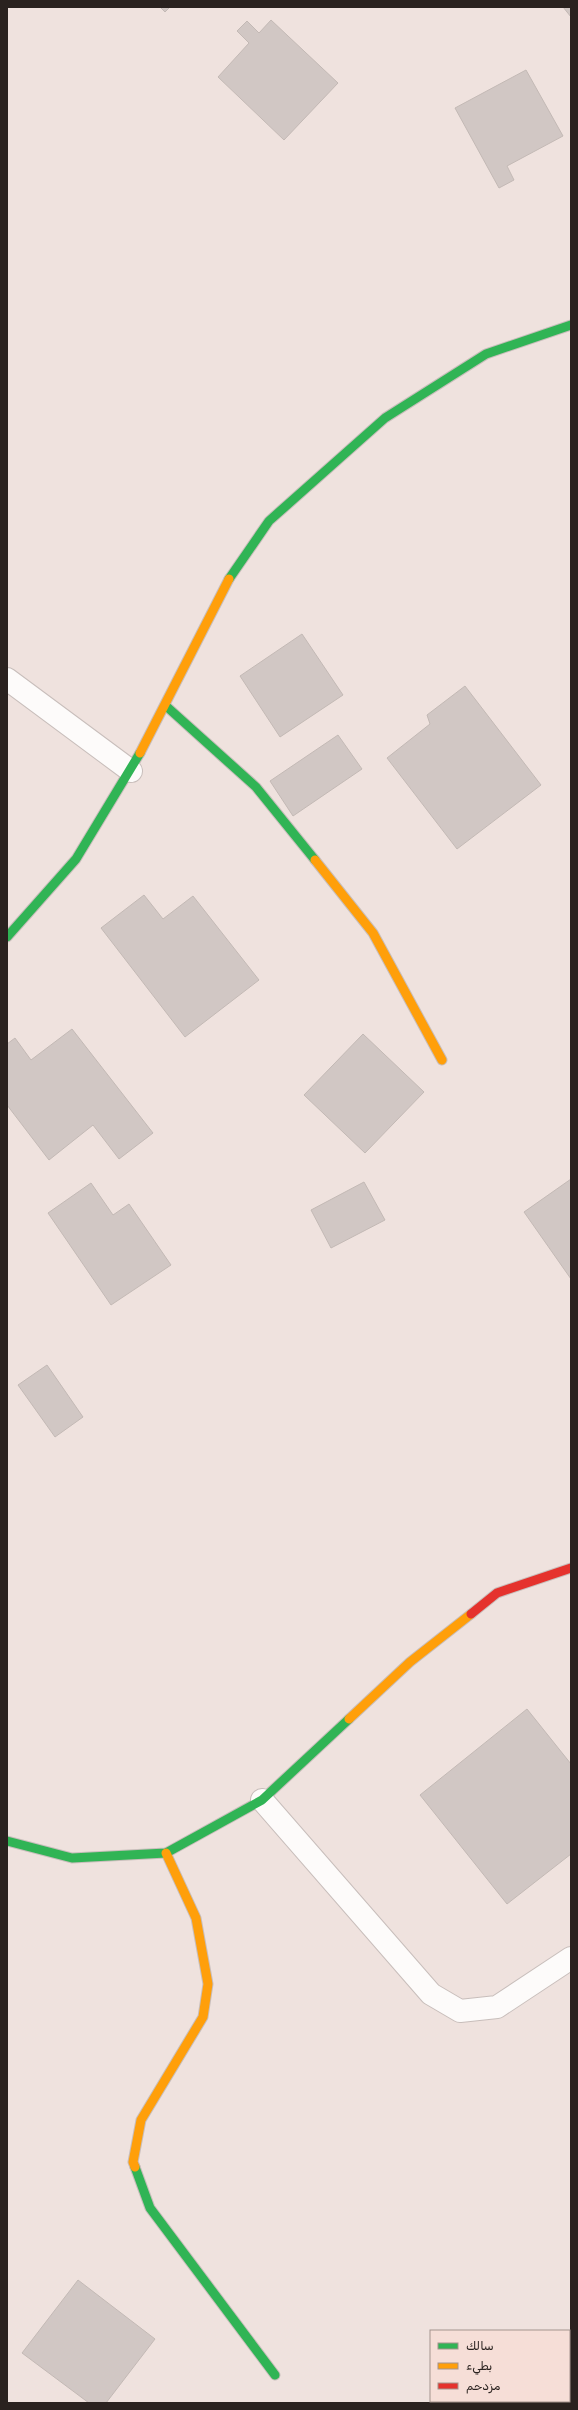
<svg xmlns="http://www.w3.org/2000/svg" width="578" height="2410" font-family="Rubik,Vazirmatn,sans-serif">
<style>
.building{fill:#d1c7c4;stroke:#c3b9b5}
.lines{fill:none;stroke-linecap:round;stroke-linejoin:round}
.street-casing{stroke:#c8bebb;stroke-width:24}
.fast-casing{stroke:#c8bebb;stroke-width:11}
.slow-casing{stroke:#c8bebb;stroke-width:11}
.jam-casing{stroke:#c8bebb;stroke-width:11}
.street{stroke:#fdfbfa;stroke-width:22}
.fast{stroke:#30b455;stroke-width:9}
.slow{stroke:#ff9f0a;stroke-width:9}
.jam{stroke:#e5322d;stroke-width:9}
</style>
<rect width="100%" height="100%" fill="#efe2de"/>
<path class="building" d="M 160,7 L 170,7 L 165,12 Z
M 563,7 L 571,7 L 571,17 Z
M 271,20 L 338,83 L 284,140 L 218,77 L 249,43 L 237,31 L 247,21 L 259,33 Z
M 526,70 L 563,136 L 507,166 L 514,180 L 499,188 L 455,108 Z
M 302,634 L 343,695 L 280,737 L 240,676 Z
M 465,686 L 541,785 L 457,849 L 387,758 L 430,724 L 427,715 Z
M 338,735 L 362,769 L 293,816 L 270,781 Z
M 144,895 L 163,919 L 193,896 L 259,980 L 185,1037 L 101,928 Z
M 72,1029 L 153,1133 L 119,1159 L 93,1125 L 49,1160 L 7,1105 L 7,1044 L 15,1038 L 31,1060 Z
M 363,1034 L 424,1092 L 365,1153 L 304,1095 Z
M 571,1179 L 571,1279 L 524,1212 Z
M 364,1182 L 385,1220 L 331,1248 L 311,1210 Z
M 91,1183 L 113,1215 L 129,1204 L 171,1265 L 111,1305 L 48,1213 Z
M 47,1365 L 83,1417 L 55,1437 L 18,1385 Z
M 527,1709 L 571,1764 L 571,1854 L 507,1904 L 420,1795 Z
M 78,2280 L 155,2339 L 106,2403 L 89,2403 L 22,2353 Z"/>
<g class="lines">
<defs>
<path id="street" d="M 7,679 L 131,771
M 262,1800 L 431,1994 L 460,2011 L 497,2007 L 571,1958"/>
<path id="fast" d="M 229,579 L 269,521 L 385,418 L 486,354 L 571,325
M 166,706 L 256,787 L 315,860
M 7,937 L 76,859 L 140,753
M 7,1841 L 72,1858 L 166,1853 L 262,1800 L 349,1719
M 135,2167 L 150,2208 L 275,2375"/>
<path id="slow" d="M 140,753 L 229,579
M 315,860 L 373,933 L 442,1060
M 349,1719 L 410,1662 L 471,1614
M 135,2167 L 133,2162 L 141,2120 L 203,2017 L 208,1984 L 196,1918 L 166,1853"/>
<path id="jam" d="M 471,1614 L 497,1593 L 571,1568"/>
</defs>
<use href="#street" class="street-casing"/>
<use href="#fast" class="fast-casing"/>
<use href="#slow" class="slow-casing"/>
<use href="#jam" class="jam-casing"/>
<use href="#street" class="street"/>
<use href="#fast" class="fast"/>
<use href="#slow" class="slow"/>
<use href="#jam" class="jam"/>
</g>
<rect width="578" height="2410" fill="none" stroke="#2a221f" stroke-width="16"/>
<rect x="430" y="2330" width="140" height="72" fill="#f6ded7" stroke="#a4938d"/>
<rect x="438" y="2343" width="20" height="6" fill="#30b455" stroke="#a4938d"/>
<text x="466" y="2350" font-size="12" fill="#2a221f">سالك</text>
<rect x="438" y="2363" width="20" height="6" fill="#ff9f0a" stroke="#a4938d"/>
<text x="466" y="2370" font-size="12" fill="#2a221f">بطيء</text>
<rect x="438" y="2383" width="20" height="6" fill="#e5322d" stroke="#a4938d"/>
<text x="466" y="2390" font-size="12" fill="#2a221f">مزدحم</text>
</svg>
